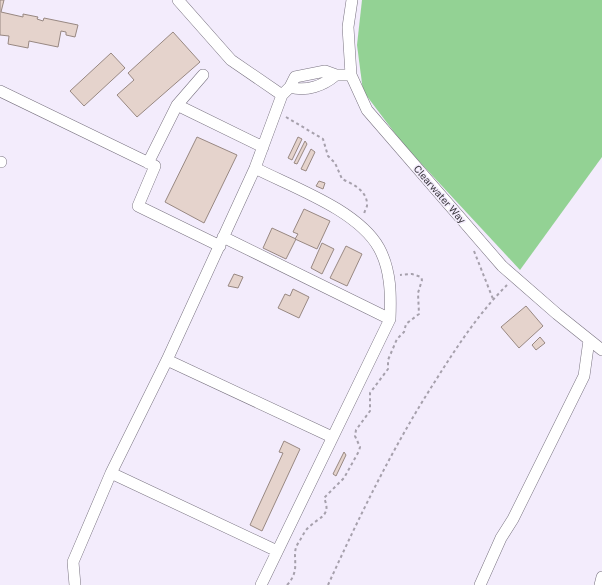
<svg xmlns="http://www.w3.org/2000/svg" width="602" height="585" font-family="'Public Sans',sans-serif">
<style>
.green{fill:#93d294}
.building{fill:#e5d3cc;stroke:#988882}
.lines{fill:none;stroke-linecap:round;stroke-linejoin:round}
.minor-casing{stroke:#797380;stroke-width:12}
.path{stroke:#a6a0ac;stroke-width:2;stroke-dasharray:3 3;stroke-linecap:butt}
.minor{stroke:#fff;stroke-width:11}
.labels{text-anchor:middle;stroke-width:3;stroke-linejoin:round;paint-order:stroke}
.street-label{font-size:10px;fill:#38353b;stroke:#f3ecfc}
</style>
<rect width="100%" height="100%" fill="#f3ecfc"/>
<path class="green" d="M 362,0 L 602,0 L 602,157 L 520,270 L 403,144 L 363,91 L 357,45 Z"/>
<path class="building" d="M 0,0 L 4,0 L 1,12 L 23,17 L 23,14 L 38,17 L 37,19 L 43,21 L 44,18 L 78,25 L 75,37 L 66,35 L 66,32 L 61,31 L 58,47 L 29,41 L 28,48 L 8,44 L 9,36 L 0,35 Z
M 173,32 L 200,62 L 137,117 L 117,95 L 134,80 L 128,73 Z
M 111,53 L 125,68 L 84,106 L 70,91 Z
M 197,137 L 237,155 L 204,223 L 165,202 Z
M 298,137 L 302,139 L 292,160 L 288,158 Z
M 305,141 L 307,144 L 297,164 L 294,163 Z
M 311,149 L 315,152 L 306,171 L 301,169 Z
M 319,181 L 325,183 L 323,189 L 316,186 Z
M 304,209 L 330,221 L 317,249 L 295,239 L 298,234 L 293,232 Z
M 272,228 L 296,239 L 286,259 L 263,248 Z
M 322,243 L 334,249 L 322,274 L 311,268 Z
M 346,246 L 362,254 L 347,286 L 330,278 Z
M 234,274 L 243,277 L 238,288 L 228,286 Z
M 293,289 L 309,297 L 299,318 L 278,308 L 285,294 L 290,296 Z
M 526,306 L 543,326 L 519,348 L 501,327 Z
M 540,337 L 545,343 L 536,350 L 532,345 Z
M 284,441 L 300,449 L 262,531 L 250,525 L 283,453 L 279,452 Z
M 344,452 L 346,455 L 336,476 L 333,474 Z"/>
<g class="lines">
<defs>
<path id="minor" d="M 178,0 L 231,60 L 282,95
M 352,0 L 348,27 L 351,75 L 367,110 L 502,266 L 557,314 L 602,350
M 290,87 C 306,92 323,86 336,75
M 0,91 L 155,166 L 138,206 L 220,246
M 177,105 L 263,147
M 0,162 L 1,162
M 148,163 L 177,105 L 203,75
M 255,168 C 292,187 358,210 379,248 C 391,270 391,295 390,319
M 223,237 L 390,319 L 261,585
M 167,360 L 332,437
M 111,473 L 277,551
M 75,585 L 73,562 L 111,473 L 167,360 L 255,168 L 282,95 L 290,87 L 295,77 L 325,71 L 336,75 L 351,75
M 480,585 L 501,538 L 513,519 L 584,376 L 589,340
M 600,585 L 602,577"/>
</defs>
<use href="#minor" class="minor-casing"/>
<path class="path" d="M 286,117 L 323,139 L 328,156 L 335,163 L 342,179 C 353,184 368,191 367,206 C 366,209 364,212 364,215
M 474,251 L 493,299
M 287,585 C 303,568 289,555 299,542 C 302,537 305,530 309,527 C 319,517 332,516 324,498 L 344,478 L 359,451 L 360,447 L 355,436 L 356,430 L 370,411 L 370,393 L 388,369 L 388,360 L 397,339 L 404,332 L 406,324 L 419,314 L 418,293 L 422,280 L 421,277 L 412,274 L 400,275
M 328,585 C 360,515 393,447 434,383 C 456,348 478,314 507,285"/>
<use href="#minor" class="minor"/>
</g>
<g class="labels">
<g class="street-label">
<text transform="translate(440 194) rotate(49)" y="4">Clearwater Way</text>
</g>
</g>
</svg>
